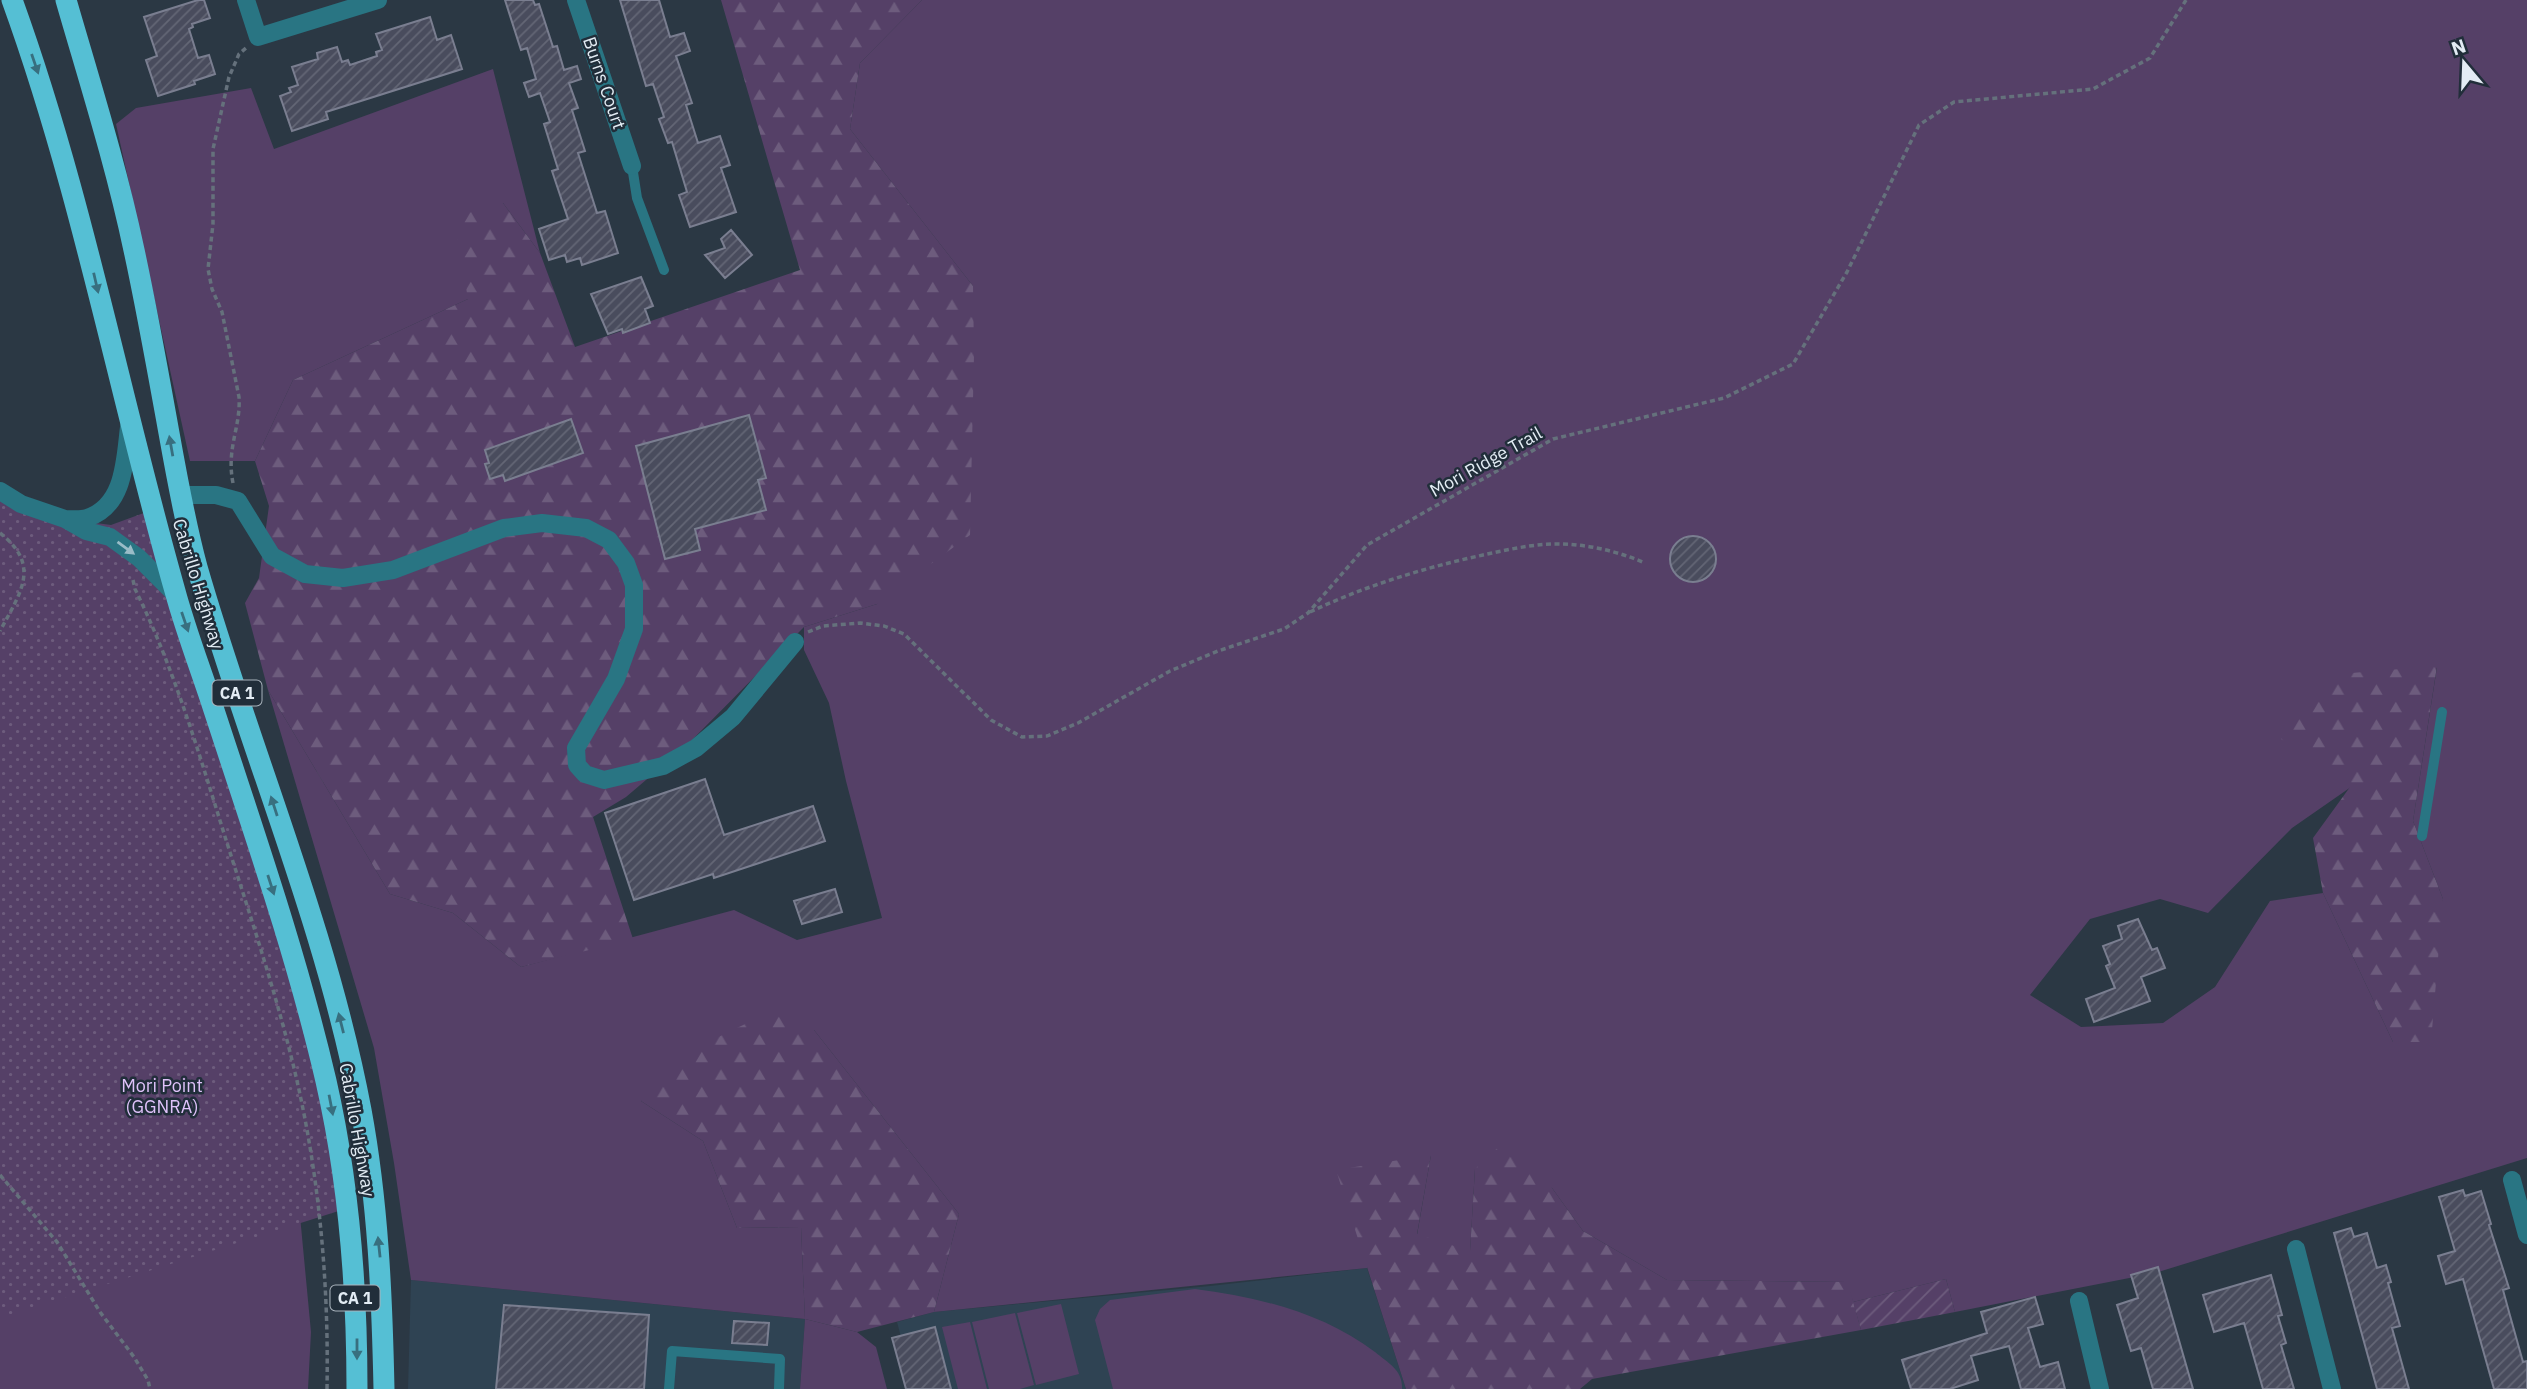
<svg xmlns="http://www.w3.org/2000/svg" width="2527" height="1389" font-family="'IBM Plex Sans',sans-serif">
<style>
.built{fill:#2f4353}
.grass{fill:#554067;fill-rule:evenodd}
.forest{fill:url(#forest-firs)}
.park{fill:url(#park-dots)}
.garden{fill:url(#garden-furrows)}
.building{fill:url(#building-hatch);stroke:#7a7e90;stroke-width:2}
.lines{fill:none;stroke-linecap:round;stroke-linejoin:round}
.path{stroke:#65717c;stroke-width:3.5;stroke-dasharray:5 3.5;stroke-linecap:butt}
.lane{stroke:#297583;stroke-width:10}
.street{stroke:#297583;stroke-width:18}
.highway{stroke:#55bfd4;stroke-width:21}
.oneway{fill:#386f7f}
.oneway2{fill:#99bcc7}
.labels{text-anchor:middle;stroke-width:5;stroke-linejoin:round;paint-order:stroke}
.shield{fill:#212e3a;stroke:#a9b3bc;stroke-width:2}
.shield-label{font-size:16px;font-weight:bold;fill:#e3ecf4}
.street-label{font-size:18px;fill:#e3ecf4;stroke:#212e3a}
.park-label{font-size:18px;fill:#dfc2fa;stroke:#212e3a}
</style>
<defs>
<pattern id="forest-firs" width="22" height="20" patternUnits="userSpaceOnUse" patternTransform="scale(1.75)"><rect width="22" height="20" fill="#554067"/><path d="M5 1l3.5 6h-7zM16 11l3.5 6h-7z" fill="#6d5c7d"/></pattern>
<pattern id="park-dots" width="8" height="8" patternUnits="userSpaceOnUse" patternTransform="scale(1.75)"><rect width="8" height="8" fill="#554067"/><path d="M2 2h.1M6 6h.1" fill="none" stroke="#6d5c7d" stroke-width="1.8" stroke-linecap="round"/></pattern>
<pattern id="garden-furrows" width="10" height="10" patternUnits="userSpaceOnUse" patternTransform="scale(1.75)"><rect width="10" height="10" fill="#554067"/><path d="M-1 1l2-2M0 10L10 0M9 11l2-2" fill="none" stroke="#6d5c7d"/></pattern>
<pattern id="building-hatch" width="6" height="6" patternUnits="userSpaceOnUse" patternTransform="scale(1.75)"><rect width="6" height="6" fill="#494c5d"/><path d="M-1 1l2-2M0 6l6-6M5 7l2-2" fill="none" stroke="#636675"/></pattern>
</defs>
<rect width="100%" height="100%" fill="#2b3844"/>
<path class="built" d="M 1367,1268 L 1406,1389 L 915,1389 L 897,1322 L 934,1312 L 1210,1286 Z
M 411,1280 L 805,1319 L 800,1389 L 408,1389 Z"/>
<path class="grass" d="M 922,0 L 2527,0 L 2527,1158 L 2155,1273 L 1955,1312 L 1946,1279 L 1853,1302 L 1847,1282 L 1667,1280 L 1583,1231 L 1552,1188 L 1475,1169 L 1470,1252 L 1417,1235 L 1431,1155 L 1367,1268 L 934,1312 L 959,1214 L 814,1030 L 641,1101 L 703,1141 L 737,1228 L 801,1227 L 805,1319 L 857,1332 L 876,1347 L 887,1389 L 800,1389 L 805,1319 L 411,1280 L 394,1163 L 374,1048 L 268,690 L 390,894 L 453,913 L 521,967 L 734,910 L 797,940 L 882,918 L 846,781 L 829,703 L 804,650 L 804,627 L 877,604 L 973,286 L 850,129 L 860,63 ZM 2437,667 L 2413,821 L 2443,899 L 2393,1042 L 2323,893 L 2270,901 L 2215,987 L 2163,1023 L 2081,1027 L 2030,995 L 2090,919 L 2160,899 L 2208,913 L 2292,828 L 2351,787 Z
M 493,69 L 540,253 L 503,203 L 468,299 L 293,380 L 255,461 L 190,461 L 116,124 L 136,108 L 251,88 L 274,149 Z
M 0,515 L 290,1110 L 311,1332 L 308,1389 L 0,1389 Z
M 1195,1289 C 1259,1297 1323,1313 1375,1352 C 1388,1363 1403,1370 1402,1389 L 1113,1389 L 1095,1320 L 1100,1309 L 1110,1300 Z
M 1061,1304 L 1079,1374 L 1036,1385 L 1017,1313 Z
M 1015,1313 L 1034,1385 L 1020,1389 L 989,1389 L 972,1322 Z
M 970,1322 L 987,1389 L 958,1389 L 942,1327 Z"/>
<path class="forest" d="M 721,0 L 922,0 L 860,63 L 850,129 L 973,286 L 974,354 L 970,535 L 877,604 L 804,627 L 687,745 L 626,797 L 593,817 L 633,939 L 521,967 L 453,913 L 390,894 L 268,690 L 245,603 L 259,578 L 269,506 L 255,461 L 293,380 L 468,299 L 454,217 L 503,203 L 540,253 L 575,347 L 800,270 Z
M 2437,666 L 2413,821 L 2443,899 L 2431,1042 L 2393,1042 L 2323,893 L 2313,838 L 2350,787 L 2281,739 L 2327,675 Z
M 774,1010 L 814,1030 L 959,1214 L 934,1312 L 857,1332 L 805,1319 L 801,1227 L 737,1228 L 703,1141 L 641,1101 L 667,1071 L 704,1044 Z
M 1505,1141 L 1552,1188 L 1583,1231 L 1667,1280 L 1848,1282 L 1861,1330 L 1592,1379 L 1580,1389 L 1406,1389 L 1336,1170 L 1431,1155 L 1417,1234 L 1470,1251 L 1475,1169 Z"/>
<path class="park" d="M 0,491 L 65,519 L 111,525 L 152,510 L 281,916 L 348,1208 L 0,1318 Z"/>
<path class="garden" d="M 1946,1279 L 1955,1312 L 1861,1330 L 1853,1302 Z"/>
<path class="building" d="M 198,0 L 204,0 L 210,18 L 192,24 L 193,27 L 189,29 L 198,58 L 209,55 L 215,74 L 194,81 L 195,84 L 158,96 L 146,60 L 157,56 L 144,17 Z
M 505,0 L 533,0 L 535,5 L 539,4 L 553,47 L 557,46 L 564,70 L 577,66 L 581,79 L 569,83 L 578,108 L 572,110 L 585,151 L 578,153 L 597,213 L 605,211 L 618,253 L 582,265 L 580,258 L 567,262 L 565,255 L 549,260 L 539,229 L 568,219 L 552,171 L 558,169 L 544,124 L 550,122 L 540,93 L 529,97 L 524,83 L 536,79 L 527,48 L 521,50 Z
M 620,0 L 659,0 L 670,37 L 684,33 L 690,51 L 676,56 L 692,103 L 686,105 L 698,143 L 720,136 L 730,165 L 721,168 L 736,212 L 690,227 L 679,195 L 687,192 L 672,142 L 668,143 L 659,119 L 664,117 L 653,84 L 646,86 Z
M 430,17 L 437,40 L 451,35 L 462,69 L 326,112 L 328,119 L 292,131 L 280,96 L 291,92 L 289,88 L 298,85 L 292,67 L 318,59 L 317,53 L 337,47 L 342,62 L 348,60 L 350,65 L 377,56 L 376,52 L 382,50 L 376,34 Z
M 731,230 L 752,255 L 725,278 L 705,255 L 725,248 L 721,239 Z
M 641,277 L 653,306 L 645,309 L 650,323 L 623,333 L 622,329 L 608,334 L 591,294 Z
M 749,415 L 766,478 L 758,480 L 766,510 L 695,529 L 700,550 L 665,559 L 636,446 Z
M 571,419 L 583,453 L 505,481 L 503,475 L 490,479 L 485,464 L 489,463 L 485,450 Z
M1670 559a23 23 0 1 1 46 0a23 23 0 1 1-46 0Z
M 705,779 L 724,835 L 813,806 L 825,841 L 714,878 L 713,874 L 634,900 L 605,813 Z
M 835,889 L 842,912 L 802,924 L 794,901 Z
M 2138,919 L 2152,950 L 2157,948 L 2165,968 L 2141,977 L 2150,1001 L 2094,1022 L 2086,999 L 2115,988 L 2106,966 L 2110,964 L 2103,946 L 2122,939 L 2118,926 Z
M 2463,1190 L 2465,1196 L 2481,1191 L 2491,1224 L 2489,1225 L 2509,1288 L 2503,1290 L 2509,1312 L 2523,1362 L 2527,1361 L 2527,1389 L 2494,1389 L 2463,1279 L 2446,1284 L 2438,1256 L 2455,1251 L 2439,1197 Z
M 2351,1228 L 2354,1237 L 2367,1233 L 2377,1268 L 2386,1265 L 2391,1282 L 2388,1283 L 2400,1326 L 2392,1328 L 2409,1389 L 2377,1389 L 2334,1233 Z
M 2158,1267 L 2172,1316 L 2193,1389 L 2153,1389 L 2141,1348 L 2131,1351 L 2117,1305 L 2138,1298 L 2131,1275 Z
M 2271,1275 L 2282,1315 L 2278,1316 L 2286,1343 L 2281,1345 L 2294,1389 L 2263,1389 L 2244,1323 L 2214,1332 L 2203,1295 Z
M 2035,1297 L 2043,1324 L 2028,1328 L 2040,1367 L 2058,1362 L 2065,1389 L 2021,1389 L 2009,1346 L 1971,1356 L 1978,1380 L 1950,1389 L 1911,1389 L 1902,1360 L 1987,1333 L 1981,1312 Z
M 504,1305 L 649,1315 L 644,1389 L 496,1389 Z
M 734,1321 L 769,1323 L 767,1345 L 732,1343 Z
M 935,1327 L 951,1389 L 906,1389 L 892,1338 Z"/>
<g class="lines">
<path class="path" d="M 233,483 C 226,448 241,427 239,397 L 222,312 L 212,289 L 208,269 L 213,224 L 213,149 L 229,77 L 239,54 L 246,48
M 0,533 C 42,566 20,593 0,631
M 133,580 L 135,589 C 175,670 200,757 227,843 C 249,912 272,981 290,1052 C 318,1161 329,1276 327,1389
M 1310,612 C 1365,586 1423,568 1483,555 C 1507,550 1531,544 1557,544 C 1587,544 1617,551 1645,563
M 808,632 L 823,626 L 860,623 L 884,626 L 904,634 L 991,720 L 1022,737 L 1047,736 L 1078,723 L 1170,671 L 1218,651 L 1284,629 L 1308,613 L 1367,545 L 1553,439 L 1724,398 L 1793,364 L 1847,272 L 1919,125 L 1954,102 L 2093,89 L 2150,58 L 2186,0
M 0,1175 L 57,1242 L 100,1312 L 134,1357 L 148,1380 L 150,1389"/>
<path class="lane" d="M 632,166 L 637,198 L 664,270
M 2422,836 L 2442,712
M 669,1389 L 672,1351 L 780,1359 L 779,1389"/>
<path class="street" d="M 246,0 L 258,37 L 378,0
M 576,0 L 632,166
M 0,491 L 21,504 L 65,519 L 86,531 L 110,537 L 139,558 L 176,595
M 180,495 L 216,495 L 238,501 L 272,556 L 305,574 L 343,578 L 393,570 L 504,528 L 542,523 L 586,528 L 609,540 L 626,563 L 634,585 L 634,629 L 616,679 L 576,748 L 577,765 L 585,774 L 604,780 L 663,766 L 696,748 L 733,717 L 795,642
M 65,519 C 72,519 81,520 87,518 C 125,506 125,459 129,427
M 2512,1180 L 2527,1235
M 2296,1249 L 2332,1389
M 2079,1301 L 2100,1389"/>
<path class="highway" d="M 12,0 C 82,193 119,394 175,591 C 185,628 199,665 211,701 C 252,827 296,952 326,1081 C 349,1182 357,1286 357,1389
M 66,0 C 90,83 116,165 134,250 C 147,310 158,372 169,433 C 177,478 185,523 197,567 C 249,748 326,924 361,1110 C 378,1202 382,1295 384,1389"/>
</g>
<defs><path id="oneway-solid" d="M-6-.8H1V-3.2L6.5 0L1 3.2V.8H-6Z" transform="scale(1.75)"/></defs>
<g class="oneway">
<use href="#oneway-solid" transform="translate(35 64) rotate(71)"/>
<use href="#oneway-solid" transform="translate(96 283) rotate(77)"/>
<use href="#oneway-solid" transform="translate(171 446) rotate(-100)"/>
<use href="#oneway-solid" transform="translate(185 622) rotate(71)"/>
<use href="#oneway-solid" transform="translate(274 806) rotate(-108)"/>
<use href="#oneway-solid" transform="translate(271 885) rotate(72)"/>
<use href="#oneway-solid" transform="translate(341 1023) rotate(-104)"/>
<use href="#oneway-solid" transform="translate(331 1105) rotate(79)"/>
<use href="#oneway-solid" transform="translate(379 1247) rotate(-96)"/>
<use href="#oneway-solid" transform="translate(357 1349) rotate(90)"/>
</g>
<use class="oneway2" href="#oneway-solid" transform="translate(126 548) rotate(36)"/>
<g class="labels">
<g class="shield">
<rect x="212.5" y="680.5" width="49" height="25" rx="5"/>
<rect x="330.5" y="1285.5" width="49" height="25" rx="5"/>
</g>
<g class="shield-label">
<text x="237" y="699">CA 1</text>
<text x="355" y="1304">CA 1</text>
</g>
<g class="street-label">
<text transform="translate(604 83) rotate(71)" y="6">Burns Court</text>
<text transform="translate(1486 462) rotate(-29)" y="6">Mori Ridge Trail</text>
<text transform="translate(198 584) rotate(73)" y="6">Cabrillo Highway</text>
<text transform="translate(357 1130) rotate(80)" y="6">Cabrillo Highway</text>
</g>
<g class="park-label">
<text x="162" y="1092">Mori Point<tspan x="162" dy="21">(GGNRA)</tspan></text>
</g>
</g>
<g transform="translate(2464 63) rotate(341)" stroke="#212e3a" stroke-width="5" paint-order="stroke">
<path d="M0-5L12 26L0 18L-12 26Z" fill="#e3ecf4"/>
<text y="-10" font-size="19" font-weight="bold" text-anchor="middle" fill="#e3ecf4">N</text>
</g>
</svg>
